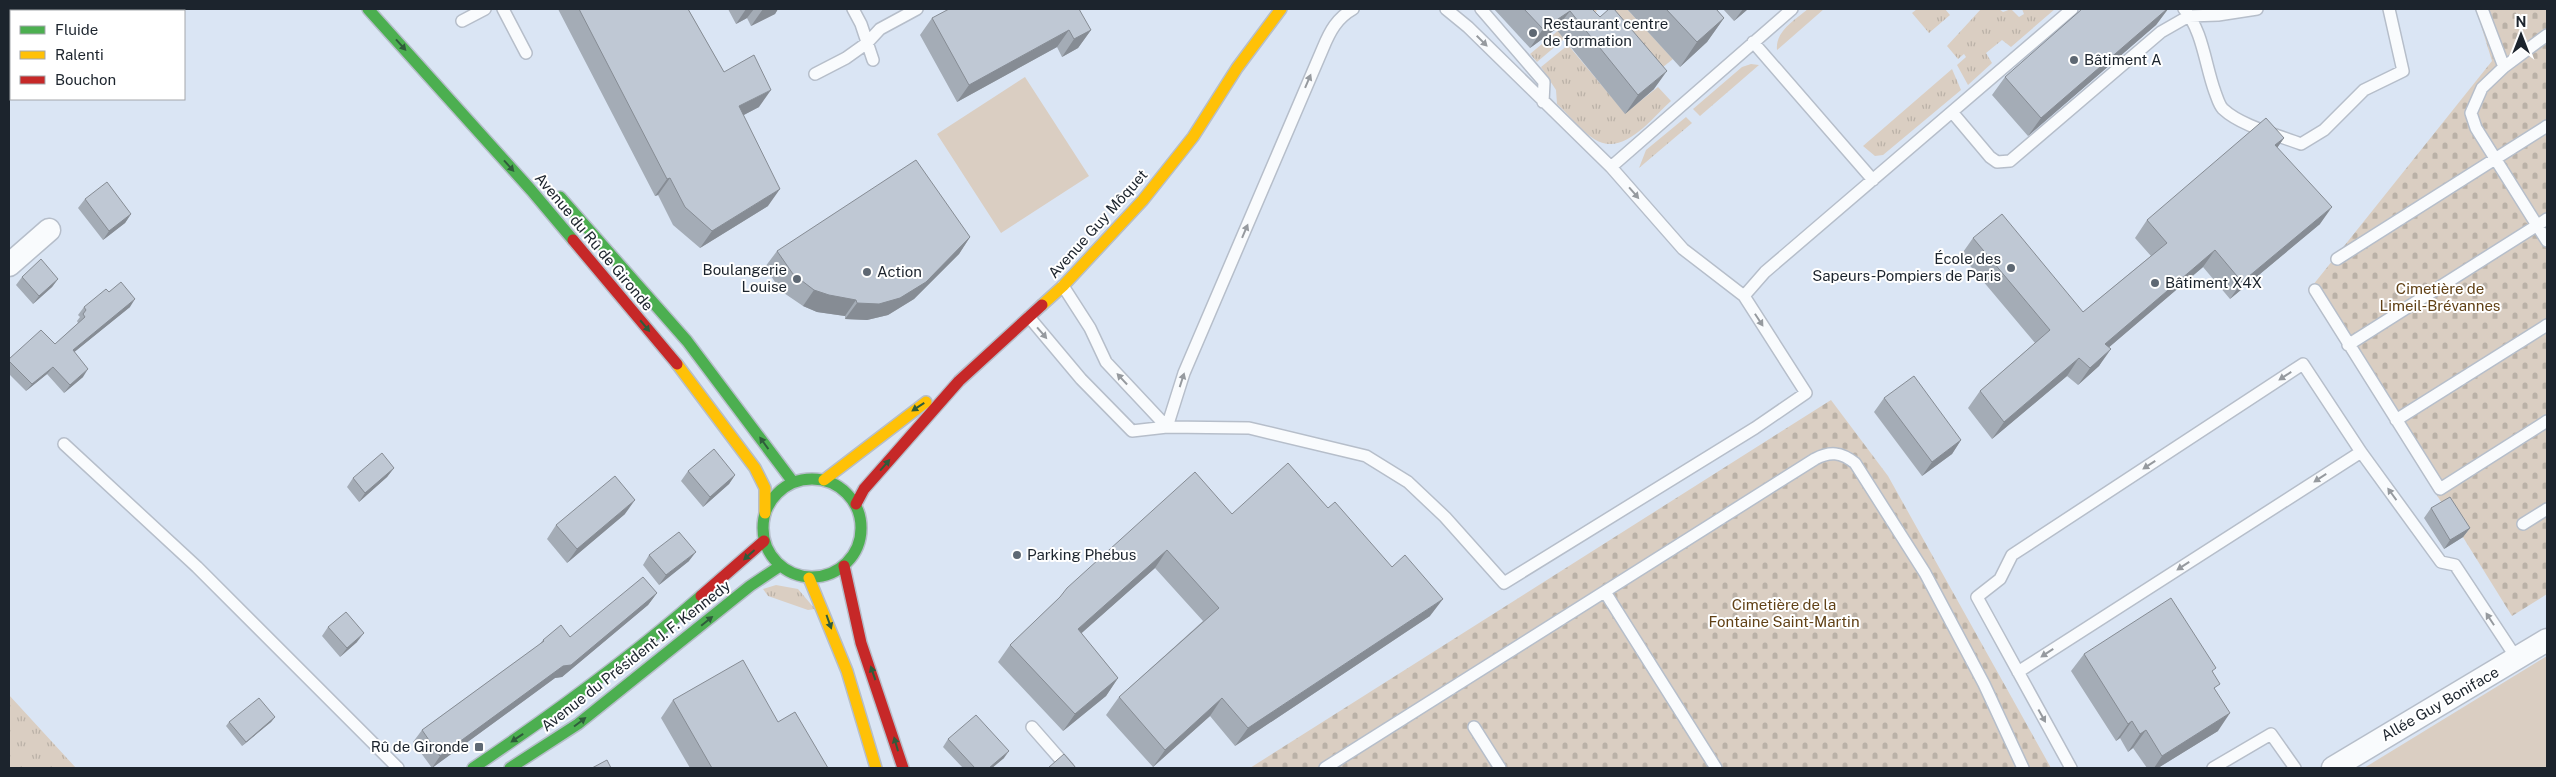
<svg xmlns="http://www.w3.org/2000/svg" width="2556" height="777" font-family="'Public Sans',sans-serif">
<style>
.grass{fill:url(#grass-tufts)}
.cemetery{fill:url(#cemetery-stones)}
.garden{fill:#dacec2}
.lines{fill:none;stroke-linecap:round;stroke-linejoin:round}
.lane-casing{stroke:#b6beca;stroke-width:14}
.street-casing{stroke:#b6beca;stroke-width:25}
.fast-casing{stroke:#b6beca;stroke-width:14}
.slow-casing{stroke:#b6beca;stroke-width:14}
.jam-casing{stroke:#b6beca;stroke-width:14}
.lane{stroke:#f9fbfd;stroke-width:11}
.street{stroke:#f9fbfd;stroke-width:22}
.fast{stroke:#4caf50;stroke-width:11}
.slow{stroke:#ffc107;stroke-width:11}
.jam{stroke:#c62828;stroke-width:11}
.wall{fill:#a4acb6}
.shaded-wall{fill:#868c94}
.building{fill:#bfc8d4;stroke:#868c94}
.oneway{fill:#969a9f}
.oneway2{fill:#2f5c3b}
.poi-dot{fill:#5e6873;stroke:#fff;stroke-width:2}
.labels{text-anchor:middle;stroke-width:4;stroke-linejoin:round;paint-order:stroke}
.poi-label{font-size:15px;fill:#1c242d;stroke:#fff;text-anchor:start}
.street-label{font-size:15px;fill:#1c242d;stroke:#fff}
.park-label{font-size:15px;fill:#614116;stroke:#fff}
</style>
<defs>
<pattern id="grass-tufts" width="24" height="20" patternUnits="userSpaceOnUse" patternTransform="scale(1.25)"><rect width="24" height="20" fill="#dacec2"/><path d="M3 7l-1-3M5 7V3M7 7l1-3M15 17l-1-3M17 17v-4M19 17l1-3" fill="none" stroke="#bab1a7"/></pattern>
<pattern id="cemetery-stones" width="16" height="16" patternUnits="userSpaceOnUse" patternTransform="scale(1.25)"><rect width="16" height="16" fill="#dacec2"/><path d="M2 7V4a2 2 0 0 1 4 0v3zM10 15v-3a2 2 0 0 1 4 0v3z" fill="#bab1a7"/></pattern>
</defs>
<rect width="100%" height="100%" fill="#dae5f4"/>
<path class="grass" d="M 1563,9 L 1595,9 L 1597,11 L 1537,62 L 1530,54 L 1572,19 Z
M 1610,9 L 1627,9 L 1673,59 L 1658,71 Z
M 1808,9 L 1824,9 L 1777,50 C 1775,31 1795,20 1808,9 Z
M 1917,9 L 1945,9 L 1950,15 L 1929,33 L 1912,13 Z
M 1981,9 L 1999,9 L 2003,12 L 2011,9 L 2019,17 L 2024,14 L 2022,9 L 2055,9 L 2011,47 L 2002,40 L 1986,53 L 1992,63 L 1968,85 L 1957,65 L 1966,57 L 1964,54 L 1958,59 L 1947,46 Z
M 1568,45 L 1625,113 L 1658,87 L 1671,101 C 1652,118 1623,158 1594,139 C 1580,130 1569,115 1557,104 L 1556,90 L 1541,67 Z
M 1751,64 L 1759,65 L 1700,116 L 1693,109 L 1742,67 Z
M 1952,69 L 1961,90 L 1883,155 L 1875,156 L 1863,146 Z
M 1686,117 L 1692,123 L 1639,168 L 1646,150 Z
M 776,585 L 798,589 L 815,609 L 808,610 L 768,596 L 763,589 Z
M 9,695 L 76,768 L 9,768 Z"/>
<path class="cemetery" d="M 2476,9 L 2547,9 L 2547,594 L 2512,616 L 2308,288 L 2313,285 L 2492,61 Z
M 1831,400 L 1888,476 L 2051,768 L 1250,768 Z"/>
<path class="garden" d="M 1025,77 L 1089,176 L 1001,233 L 937,134 Z
M 2547,656 L 2547,768 L 2364,768 Z"/>
<g class="lines">
<defs>
<path id="lane" d="M 503,9 L 526,53
M 853,9 L 861,24 L 873,60
M 1481,9 L 1544,82 L 1543,102
M 2184,9 C 2203,31 2205,65 2215,92 C 2217,97 2219,105 2223,109 C 2241,126 2278,135 2301,144 L 2324,130 L 2364,90 L 2403,71 L 2389,9
M 2482,9 L 2504,67
M 2218,15 L 2257,9
M 462,21 L 485,9
M 2547,35 L 2504,67 L 2482,88 L 2471,113 L 2476,128 L 2547,241
M 1753,42 L 1873,180
M 815,74 L 846,58 L 867,43 L 880,29 L 917,9
M 1952,112 L 1990,157 L 1997,162 L 2010,161 L 2161,32 L 2189,16 L 2218,15 L 2222,9
M 1611,167 L 1792,9
M 2337,259 L 2547,126
M 1063,286 L 1090,328 L 1106,362 L 1167,427
M 2315,290 L 2440,489 L 2547,421
M 1744,296 L 1765,272 L 2072,9
M 1029,317 L 1081,379 L 1132,431 L 1167,427 L 1249,428 L 1366,456 L 1408,482 L 1445,517 L 1504,583 L 1755,428 L 1806,393 L 1744,296 L 1683,249 L 1611,167 L 1468,27 L 1446,9
M 2348,345 L 2547,219
M 2396,420 L 2547,325
M 1167,427 L 1184,373 L 1323,48 C 1330,31 1337,18 1353,9
M 64,444 L 197,567 L 398,768
M 2523,524 L 2547,509
M 1605,592 L 1716,768
M 2018,672 L 2361,452
M 1032,727 L 1068,768
M 1474,727 L 1500,768
M 1325,768 L 1815,459 C 1830,451 1841,452 1855,463 L 1925,573 L 1984,684 L 2023,768
M 2071,768 L 1977,597 L 2000,579 L 2012,555 L 2303,364 L 2361,452 L 2441,562 L 2455,565 L 2517,659
M 2213,768 L 2271,734 L 2295,768"/>
<path id="street" d="M 9,265 L 49,230
M 2333,768 L 2547,640"/>
<path id="fast" d="M 368,9 L 531,190 L 573,240
M 560,197 L 687,341 L 793,482
M763 528a49 49 0 1 1 98 0a49 49 0 1 1-98 0Z
M 473,768 C 553,714 629,659 701,596
M 510,768 L 578,724 L 750,586 L 780,566"/>
<path id="slow" d="M 1042,305 L 1063,286 L 1143,200 L 1193,137 L 1237,68 L 1281,9
M 677,364 L 755,468 L 765,488 L 765,513
M 824,480 L 926,402
M 809,578 L 847,671 L 876,768"/>
<path id="jam" d="M 573,240 L 677,364
M 856,504 L 864,489 L 959,381 L 1042,305
M 844,566 L 861,643 L 903,768
M 701,596 L 764,541"/>
</defs>
<use href="#lane" class="lane-casing"/>
<use href="#street" class="street-casing"/>
<use href="#fast" class="fast-casing"/>
<use href="#slow" class="slow-casing"/>
<use href="#jam" class="jam-casing"/>
<use href="#lane" class="lane"/>
<use href="#street" class="street"/>
<use href="#fast" class="fast"/>
<use href="#slow" class="slow"/>
<use href="#jam" class="jam"/>
</g>
<path class="wall" d="M 558,9 L 688,9 L 724,72 L 759,107 L 743,115 L 768,206 L 700,248 L 673,225 L 658,195 L 655,196 Z
M 728,9 L 778,9 L 775,14 L 751,26 L 747,18 L 736,24 Z
M 1494,9 L 1592,9 L 1654,89 L 1625,114 L 1556,29 L 1530,48 Z
M 1627,9 L 1716,9 L 1724,18 L 1707,42 L 1680,67 Z
M 1723,9 L 1748,9 L 1734,21 Z
M 2082,9 L 2168,9 L 2156,25 L 2028,136 L 1992,95 L 2005,77 Z
M 932,18 L 1091,30 L 1078,48 L 1062,57 L 1057,47 L 957,102 L 920,35 Z
M 2284,138 L 2277,148 L 2320,224 L 2230,299 L 2203,267 L 2109,347 L 2099,366 L 2078,385 L 2067,376 L 1992,439 L 1968,408 L 1980,391 L 2035,343 L 1961,255 L 1973,238 L 2083,312 L 2151,256 L 2135,238 L 2147,220 Z
M 85,199 L 131,214 L 125,223 L 103,240 L 78,208 Z
M 970,237 L 959,254 L 914,299 L 888,315 L 867,320 L 845,319 L 845,316 L 817,312 L 803,306 L 781,291 L 765,267 L 777,251 Z
M 22,277 L 58,279 L 52,287 L 33,304 L 16,285 Z
M 109,292 L 130,307 L 74,352 L 83,377 L 64,393 L 47,374 L 26,391 L 9,374 L 9,359 L 55,344 L 78,323 L 77,321 L 80,317 L 78,315 L 84,307 Z
M 1884,398 L 1961,440 L 1952,454 L 1922,476 L 1874,412 Z
M 394,468 L 387,477 L 359,502 L 347,487 L 353,478 Z
M 688,471 L 735,475 L 729,484 L 703,507 L 681,481 Z
M 1328,508 L 1430,616 L 1235,746 L 1210,716 L 1153,767 L 1106,715 L 1119,697 L 1203,621 L 1155,568 L 1081,633 L 1118,678 L 1106,696 L 1063,731 L 998,662 L 1010,645 L 1060,597 L 1232,514 Z
M 2431,508 L 2470,528 L 2463,537 L 2444,549 L 2424,518 Z
M 625,514 L 567,563 L 547,539 L 556,525 Z
M 649,555 L 689,561 L 659,585 L 643,565 Z
M 657,593 L 648,605 L 562,677 L 555,678 L 432,768 L 413,742 L 422,730 L 539,645 L 543,640 L 570,637 Z
M 328,627 L 357,642 L 340,657 L 322,636 Z
M 2084,654 L 2213,672 L 2215,690 L 2218,731 L 2158,768 L 2147,768 L 2133,748 L 2128,752 L 2120,738 L 2116,741 L 2071,671 Z
M 673,700 L 778,722 L 828,768 L 690,768 L 661,718 Z
M 275,717 L 271,722 L 242,746 L 226,726 L 229,722 Z
M 948,739 L 1004,758 L 992,768 L 963,768 L 943,747 Z"/>
<path class="shaded-wall" d="M 746,9 L 754,9 L 747,18 L 736,24 Z
M 763,9 L 778,9 L 775,14 L 751,26 Z
M 1743,9 L 1748,9 L 1734,21 Z
M 2167,9 L 2168,9 L 2156,25 L 2028,136 L 2041,118 Z
M 1570,11 L 1556,29 L 1530,48 L 1543,29 Z
M 1724,18 L 1707,42 L 1680,67 L 1697,42 Z
M 1069,30 L 1057,47 L 957,102 L 969,85 Z
M 1091,30 L 1078,48 L 1062,57 L 1074,39 Z
M 1667,71 L 1654,89 L 1625,114 L 1638,95 Z
M 771,90 L 759,107 L 727,124 L 739,106 Z
M 2284,138 L 2272,155 L 2275,145 Z
M 670,178 L 658,195 L 655,196 L 667,179 Z
M 780,189 L 768,206 L 700,248 L 712,231 Z
M 2332,207 L 2320,224 L 2230,299 L 2242,282 Z
M 131,214 L 125,223 L 103,240 L 109,231 Z
M 970,237 L 959,254 L 914,299 L 888,315 L 867,320 L 845,319 L 857,303 Z
M 2215,250 L 2203,267 L 2093,361 L 2105,344 Z
M 58,279 L 52,287 L 33,304 L 39,296 Z
M 814,290 L 856,300 L 845,316 L 817,312 L 803,306 Z
M 135,299 L 130,307 L 67,358 L 73,350 Z
M 2111,349 L 2099,366 L 2078,385 L 2090,368 Z
M 2079,358 L 2067,376 L 1992,439 L 2004,422 Z
M 53,367 L 47,374 L 26,391 L 32,384 Z
M 88,369 L 83,377 L 64,393 L 70,385 Z
M 1961,440 L 1952,454 L 1922,476 L 1932,462 Z
M 394,468 L 387,477 L 359,502 L 365,493 Z
M 735,475 L 729,484 L 703,507 L 710,497 Z
M 635,500 L 625,514 L 567,563 L 577,549 Z
M 2470,528 L 2463,537 L 2444,549 L 2450,540 Z
M 1167,550 L 1155,568 L 1066,647 L 1078,629 Z
M 696,552 L 689,561 L 659,585 L 666,575 Z
M 657,593 L 648,605 L 562,677 L 555,678 L 432,768 L 440,756 Z
M 1443,599 L 1430,616 L 1235,746 L 1248,728 Z
M 364,633 L 357,642 L 340,657 L 347,648 Z
M 1118,678 L 1106,696 L 1063,731 L 1075,714 Z
M 1222,698 L 1210,716 L 1153,767 L 1165,750 Z
M 2230,713 L 2218,731 L 2158,768 L 2154,768 L 2162,756 Z
M 275,717 L 271,722 L 242,746 L 246,742 Z
M 2132,721 L 2120,738 L 2116,741 L 2128,724 Z
M 2146,730 L 2133,748 L 2128,752 L 2140,734 Z
M 1009,751 L 1004,758 L 992,768 L 989,768 Z"/>
<path class="building" d="M 579,9 L 688,9 L 724,72 L 754,55 L 771,90 L 739,106 L 780,189 L 712,231 L 685,207 L 670,178 L 667,179 Z
M 949,9 L 1079,9 L 1091,30 L 1074,39 L 1069,30 L 969,85 L 932,18 Z
M 1524,9 L 1592,9 L 1600,17 L 1609,9 L 1614,9 L 1667,71 L 1638,95 L 1570,11 L 1543,29 Z
M 1666,9 L 1716,9 L 1724,18 L 1697,42 Z
M 2082,9 L 2167,9 L 2041,118 L 2005,77 Z
M 2266,118 L 2284,138 L 2275,145 L 2332,207 L 2242,282 L 2215,250 L 2105,344 L 2111,349 L 2090,368 L 2079,358 L 2004,422 L 1980,391 L 2050,330 L 1973,238 L 2002,214 L 2083,312 L 2167,243 L 2147,220 Z
M 916,160 L 970,237 L 926,282 L 900,298 L 879,304 L 857,303 L 856,300 L 829,295 L 814,290 L 793,274 L 777,251 Z
M 107,182 L 131,214 L 109,231 L 85,199 Z
M 41,259 L 58,279 L 39,296 L 22,277 Z
M 121,282 L 135,299 L 73,350 L 88,369 L 70,385 L 53,367 L 32,384 L 9,361 L 9,359 L 41,330 L 55,344 L 85,317 L 83,314 L 86,310 L 84,307 L 106,289 L 109,292 Z
M 1914,376 L 1961,440 L 1932,462 L 1884,398 Z
M 714,449 L 735,475 L 710,497 L 688,471 Z
M 382,453 L 394,468 L 365,493 L 353,478 Z
M 1288,463 L 1328,508 L 1335,502 L 1392,567 L 1405,555 L 1443,599 L 1248,728 L 1222,698 L 1165,750 L 1119,697 L 1219,608 L 1167,550 L 1078,629 L 1118,678 L 1075,714 L 1010,645 L 1060,597 L 1067,588 L 1195,472 L 1232,514 Z
M 615,476 L 635,500 L 577,549 L 556,525 Z
M 2450,497 L 2470,528 L 2450,540 L 2431,508 Z
M 679,532 L 696,552 L 666,575 L 649,555 Z
M 643,577 L 657,593 L 571,665 L 563,666 L 440,756 L 422,730 L 544,641 L 543,640 L 561,625 L 570,637 Z
M 2171,598 L 2216,668 L 2212,671 L 2220,684 L 2214,688 L 2230,713 L 2162,756 L 2146,730 L 2140,734 L 2132,721 L 2128,724 L 2084,654 Z
M 346,612 L 364,633 L 347,648 L 328,627 Z
M 743,660 L 778,722 L 795,712 L 828,768 L 712,768 L 673,700 Z
M 259,698 L 275,717 L 246,742 L 229,722 Z
M 976,715 L 1009,751 L 989,768 L 975,768 L 948,739 Z
M 1064,754 L 1076,768 L 1048,768 Z
M 607,760 L 611,768 L 592,768 Z"/>
<defs><path id="oneway-solid" d="M-6-.8H1V-3.2L6.5 0L1 3.2V.8H-6Z" transform="scale(1.25)"/></defs>
<g class="oneway">
<use href="#oneway-solid" transform="translate(1482 41) rotate(45)"/>
<use href="#oneway-solid" transform="translate(1308 81) rotate(-67)"/>
<use href="#oneway-solid" transform="translate(1634 193) rotate(49)"/>
<use href="#oneway-solid" transform="translate(1245 231) rotate(-67)"/>
<use href="#oneway-solid" transform="translate(1759 320) rotate(57)"/>
<use href="#oneway-solid" transform="translate(1042 333) rotate(49)"/>
<use href="#oneway-solid" transform="translate(2285 376) rotate(147)"/>
<use href="#oneway-solid" transform="translate(1122 379) rotate(-133)"/>
<use href="#oneway-solid" transform="translate(1182 380) rotate(-72)"/>
<use href="#oneway-solid" transform="translate(2149 465) rotate(147)"/>
<use href="#oneway-solid" transform="translate(2320 478) rotate(147)"/>
<use href="#oneway-solid" transform="translate(2392 494) rotate(-126)"/>
<use href="#oneway-solid" transform="translate(2183 566) rotate(147)"/>
<use href="#oneway-solid" transform="translate(2490 619) rotate(-123)"/>
<use href="#oneway-solid" transform="translate(2047 653) rotate(147)"/>
<use href="#oneway-solid" transform="translate(2042 716) rotate(61)"/>
</g>
<g class="oneway2">
<use href="#oneway-solid" transform="translate(401 45) rotate(48)"/>
<use href="#oneway-solid" transform="translate(509 166) rotate(48)"/>
<use href="#oneway-solid" transform="translate(645 326) rotate(50)"/>
<use href="#oneway-solid" transform="translate(918 407) rotate(147)"/>
<use href="#oneway-solid" transform="translate(764 443) rotate(-126)"/>
<use href="#oneway-solid" transform="translate(885 465) rotate(-49)"/>
<use href="#oneway-solid" transform="translate(749 555) rotate(138)"/>
<use href="#oneway-solid" transform="translate(707 621) rotate(-39)"/>
<use href="#oneway-solid" transform="translate(829 622) rotate(70)"/>
<use href="#oneway-solid" transform="translate(873 673) rotate(-109)"/>
<use href="#oneway-solid" transform="translate(580 722) rotate(-37)"/>
<use href="#oneway-solid" transform="translate(517 738) rotate(146)"/>
<use href="#oneway-solid" transform="translate(896 744) rotate(-106)"/>
</g>
<g class="poi-dot">
<circle cx="1533" cy="33" r="5"/>
<circle cx="2074" cy="60" r="5"/>
<circle cx="2011" cy="268" r="5"/>
<circle cx="867" cy="272" r="5"/>
<circle cx="797" cy="279" r="5"/>
<circle cx="2155" cy="283" r="5"/>
<circle cx="1017" cy="555" r="5"/>
<rect x="474" y="742" width="10" height="10" rx="2.5"/>
</g>
<g class="labels">
<g class="poi-label">
<text x="1543" y="29">Restaurant centre<tspan x="1543" dy="17">de formation</tspan></text>
<text x="2084" y="65">Bâtiment A</text>
<text x="2001" y="264" text-anchor="end">École des<tspan x="2001" dy="17">Sapeurs-Pompiers de Paris</tspan></text>
<text x="787" y="275" text-anchor="end">Boulangerie<tspan x="787" dy="17">Louise</tspan></text>
<text x="877" y="277">Action</text>
<text x="2165" y="288">Bâtiment X4X</text>
<text x="1027" y="560">Parking Phebus</text>
<text x="469" y="752" text-anchor="end">Rû de Gironde</text>
</g>
<g class="street-label">
<text transform="translate(1098 224) rotate(-48)" y="5">Avenue Guy Môquet</text>
<text transform="translate(594 242) rotate(50)" y="5">Avenue du Rû de Gironde</text>
<text transform="translate(636 656) rotate(-38)" y="5">Avenue du Président J. F. Kennedy</text>
<text transform="translate(2440 704) rotate(-30)" y="5">Allée Guy Boniface</text>
</g>
<g class="park-label">
<text x="2440" y="294">Cimetière de<tspan x="2440" dy="17">Limeil-Brévannes</tspan></text>
<text x="1784" y="610">Cimetière de la<tspan x="1784" dy="17">Fontaine Saint-Martin</tspan></text>
</g>
</g>
<rect width="2556" height="777" fill="none" stroke="#1c242d" stroke-width="20"/>
<rect x="10" y="10" width="175" height="90" fill="#ffffff" stroke="#a4a7ab"/>
<rect x="20" y="26" width="25" height="8" fill="#4caf50" stroke="#a4a7ab"/>
<text x="55" y="35" font-size="15" fill="#1c242d">Fluide</text>
<rect x="20" y="51" width="25" height="8" fill="#ffc107" stroke="#a4a7ab"/>
<text x="55" y="60" font-size="15" fill="#1c242d">Ralenti</text>
<rect x="20" y="76" width="25" height="8" fill="#c62828" stroke="#a4a7ab"/>
<text x="55" y="85" font-size="15" fill="#1c242d">Bouchon</text>
<g transform="translate(2521 35)" stroke="#ffffff" stroke-width="4" paint-order="stroke">
<path d="M0-4L9 19L0 12L-9 19Z" fill="#1c242d"/>
<text y="-8" font-size="14" font-weight="bold" text-anchor="middle" fill="#1c242d">N</text>
</g>
</svg>
